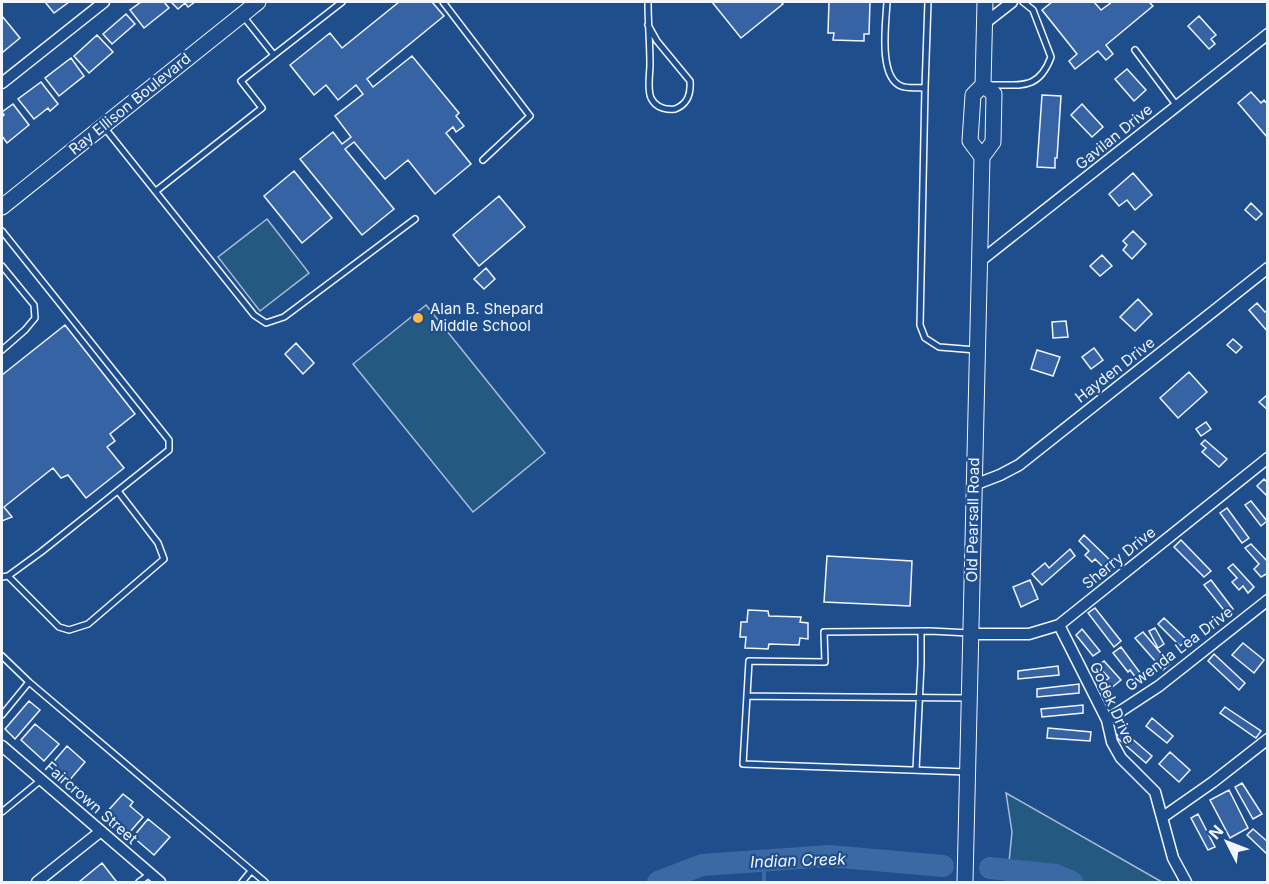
<svg xmlns="http://www.w3.org/2000/svg" width="1269" height="884" font-family="Inter,sans-serif">
<style>
.green{fill:#245a82;stroke:#a8bbd7;stroke-width:1.5}
.lines{fill:none;stroke-linecap:round;stroke-linejoin:round}
.stream{stroke:#3b69a3;stroke-width:4}
.river{stroke:#3b69a3;stroke-width:22}
.building{fill:#3563a3;stroke:#f2f6ff;stroke-width:1.5}
.lane-casing{stroke:#f2f6ff;stroke-width:8}
.street-casing{stroke:#f2f6ff;stroke-width:13}
.secondary-casing{stroke:#f2f6ff;stroke-width:17}
.lane{stroke:#1f4e8c;stroke-width:5}
.street{stroke:#1f4e8c;stroke-width:10}
.secondary{stroke:#1f4e8c;stroke-width:15}
.poi-dot{fill:#ffb74d;stroke:#1f4e8c;stroke-width:2}
.labels{text-anchor:middle;stroke-width:4.5;stroke-linejoin:round;paint-order:stroke}
.street-label{font-size:15px;fill:#f2f6ff;stroke:#1f4e8c}
.poi-label{font-size:15px;fill:#f2f6ff;stroke:#1f4e8c;text-anchor:start}
.water-label{font-size:16px;font-style:italic;fill:#f2f6ff;stroke:#1f4e8c}
</style>
<rect width="100%" height="100%" fill="#1f4e8c"/>
<path class="green" d="M 267,219 L 309,273 L 260,311 L 218,257 Z
M 426,305 L 545,453 L 473,512 L 353,364 Z
M 1006,793 L 1162,882 L 1007,882 L 1012,832 Z"/>
<g class="lines">
<path class="stream" d="M 764,882 L 764,860"/>
<path class="river" d="M 990,868 L 1056,875 L 1072,882
M 658,882 L 702,865 L 829,856 L 943,866"/>
</g>
<path class="building" d="M 45,2 L 69,2 L 54,13 Z
M 141,2 L 164,2 L 169,8 L 144,28 L 130,10 Z
M 171,2 L 195,2 L 188,7 L 185,3 L 178,9 Z
M 399,2 L 432,2 L 444,16 L 367,79 L 373,87 L 412,56 L 459,113 L 456,116 L 464,126 L 456,132 L 453,127 L 446,133 L 471,164 L 435,194 L 408,160 L 385,179 L 354,142 L 345,149 L 394,209 L 362,235 L 300,159 L 333,132 L 342,144 L 351,137 L 335,116 L 363,94 L 356,85 L 338,100 L 326,85 L 314,95 L 290,65 L 330,33 L 342,48 Z
M 712,2 L 781,2 L 783,4 L 741,38 Z
M 829,2 L 870,2 L 869,34 L 864,34 L 864,41 L 833,40 L 834,33 L 828,33 Z
M 1052,2 L 1094,2 L 1101,10 L 1112,2 L 1149,2 L 1153,6 L 1106,45 L 1113,54 L 1106,60 L 1098,51 L 1075,69 L 1069,61 L 1077,54 L 1042,10 Z
M 126,14 L 135,24 L 112,44 L 103,34 Z
M 2,16 L 20,38 L 3,52 L 2,51 Z
M 1199,16 L 1216,35 L 1211,39 L 1215,44 L 1209,49 L 1188,26 Z
M 97,35 L 113,52 L 89,73 L 74,56 Z
M 71,58 L 84,76 L 59,96 L 45,78 Z
M 1127,69 L 1146,90 L 1134,101 L 1115,79 Z
M 41,82 L 58,104 L 50,111 L 48,108 L 34,119 L 18,99 Z
M 1251,92 L 1261,103 L 1264,100 L 1268,105 L 1267,137 L 1238,103 Z
M 1042,95 L 1061,96 L 1057,158 L 1055,158 L 1055,168 L 1037,167 Z
M 13,104 L 29,125 L 7,143 L 2,136 L 2,117 L 4,115 L 2,112 Z
M 1082,104 L 1103,127 L 1092,137 L 1071,115 Z
M 294,171 L 332,218 L 302,243 L 264,196 Z
M 1133,173 L 1152,195 L 1135,210 L 1127,200 L 1119,206 L 1109,194 Z
M 499,196 L 525,227 L 479,266 L 453,235 Z
M 1251,203 L 1262,214 L 1256,220 L 1245,210 Z
M 1133,231 L 1146,244 L 1132,259 L 1123,250 L 1127,245 L 1123,241 Z
M 1102,255 L 1112,266 L 1100,276 L 1090,266 Z
M 486,268 L 495,279 L 484,289 L 474,279 Z
M 1138,299 L 1152,314 L 1135,331 L 1120,317 Z
M 1257,303 L 1265,312 L 1268,310 L 1268,332 L 1249,310 Z
M 1066,321 L 1068,337 L 1053,338 L 1052,322 Z
M 65,325 L 135,414 L 110,434 L 115,441 L 107,447 L 124,468 L 86,498 L 68,475 L 61,478 L 53,468 L 4,507 L 12,517 L 2,521 L 2,375 Z
M 1233,339 L 1242,347 L 1236,353 L 1227,345 Z
M 296,343 L 314,363 L 303,374 L 285,354 Z
M 1094,348 L 1103,360 L 1091,369 L 1082,357 Z
M 1037,350 L 1060,357 L 1053,376 L 1031,369 Z
M 1189,372 L 1207,392 L 1178,418 L 1160,398 Z
M 1266,396 L 1268,397 L 1268,410 L 1259,402 Z
M 1206,422 L 1211,429 L 1201,436 L 1196,429 Z
M 1205,440 L 1227,459 L 1219,467 L 1202,452 L 1206,448 L 1201,444 Z
M 1264,479 L 1268,483 L 1268,497 L 1257,486 Z
M 1251,501 L 1267,521 L 1261,526 L 1245,505 Z
M 1227,508 L 1249,538 L 1242,543 L 1220,513 Z
M 1084,535 L 1115,565 L 1108,572 L 1095,559 L 1092,562 L 1085,555 L 1089,551 L 1079,541 Z
M 1181,540 L 1211,571 L 1204,577 L 1174,547 Z
M 1251,544 L 1268,562 L 1268,573 L 1261,577 L 1254,569 L 1259,564 L 1245,548 Z
M 1070,549 L 1075,556 L 1042,585 L 1032,574 L 1045,563 L 1049,568 Z
M 827,556 L 912,561 L 910,606 L 824,602 Z
M 1233,564 L 1254,587 L 1248,593 L 1243,586 L 1239,590 L 1232,582 L 1237,578 L 1228,568 Z
M 1030,580 L 1038,599 L 1021,607 L 1013,587 Z
M 1211,580 L 1233,609 L 1227,614 L 1204,585 Z
M 1095,608 L 1121,641 L 1114,647 L 1088,613 Z
M 748,610 L 768,611 L 769,616 L 801,617 L 800,622 L 808,623 L 808,639 L 800,638 L 799,645 L 769,644 L 768,649 L 745,648 L 746,637 L 740,637 L 741,622 L 747,622 Z
M 1164,618 L 1187,640 L 1180,646 L 1158,624 Z
M 1155,628 L 1164,644 L 1158,648 L 1149,631 Z
M 1082,629 L 1100,651 L 1093,656 L 1076,635 Z
M 1143,632 L 1170,664 L 1163,670 L 1135,638 Z
M 1243,643 L 1264,660 L 1254,673 L 1232,655 Z
M 1121,647 L 1141,674 L 1136,678 L 1130,670 L 1128,672 L 1113,653 Z
M 1214,654 L 1245,683 L 1239,690 L 1208,661 Z
M 1104,661 L 1121,680 L 1110,689 L 1104,682 L 1109,678 L 1098,666 Z
M 1058,666 L 1059,675 L 1018,679 L 1018,671 Z
M 1079,684 L 1079,693 L 1037,697 L 1037,689 Z
M 29,701 L 40,710 L 15,739 L 5,729 Z
M 1083,705 L 1083,713 L 1042,717 L 1041,709 Z
M 1225,707 L 1261,731 L 1256,738 L 1220,713 Z
M 1152,718 L 1173,736 L 1167,743 L 1146,726 Z
M 35,724 L 59,744 L 44,761 L 21,740 Z
M 1048,728 L 1091,732 L 1090,741 L 1047,738 Z
M 1122,730 L 1152,756 L 1146,763 L 1116,737 Z
M 67,746 L 85,762 L 68,782 L 50,766 Z
M 1170,752 L 1190,770 L 1179,782 L 1159,764 Z
M 1242,783 L 1262,814 L 1253,819 L 1235,787 Z
M 1229,790 L 1248,828 L 1230,838 L 1210,800 Z
M 123,794 L 133,802 L 130,806 L 143,817 L 129,833 L 106,813 Z
M 1198,814 L 1215,847 L 1208,850 L 1191,818 Z
M 148,819 L 170,837 L 154,855 L 133,837 Z
M 1253,829 L 1268,842 L 1268,855 L 1247,835 Z
M 102,863 L 116,881 L 114,882 L 79,882 Z"/>
<g class="lines">
<defs>
<path id="lane" d="M 443,2 L 530,116 L 483,160
M 887,2 C 886,22 878,77 901,86 C 907,89 918,87 925,88 L 920,325 L 925,338 L 939,347 L 976,350
M 243,16 L 274,55 L 342,2
M 648,25 L 657,41 L 690,81 C 691,94 688,104 675,109 C 665,110 656,108 651,98 C 647,89 650,74 650,64 C 650,43 648,23 648,2
M 1135,50 L 1177,106
M 988,85 C 1019,84 1038,92 1051,57 L 1033,10 L 1023,2
M 925,88 L 928,2
M 104,127 L 254,315 L 266,323 L 284,317 L 415,219
M 156,191 L 262,108 L 241,81 L 274,55
M 2,231 L 169,440 L 169,450 L 41,552 L 8,576 L 2,577
M 2,266 L 34,305 L 35,318 L 25,330 L 2,350
M 8,576 L 59,627 L 69,630 L 88,624 L 164,559 L 158,543 L 118,491
M 2,656 L 29,682 L 2,715
M 29,682 L 265,882
M 747,696 L 968,698
M 916,770 L 921,664 L 921,631
M 967,772 L 743,764 L 749,661 L 825,662 L 824,632 L 930,631 L 969,633
M 2,812 L 41,780
M 139,882 L 150,874
M 242,882 L 251,871"/>
<path id="street" d="M 985,23 L 1012,2
M 2,83 L 104,2
M 979,262 L 1268,34
M 974,485 L 1000,475 L 1019,465 L 1268,268
M 1059,625 L 1107,720 L 1112,742 L 1121,758 L 1155,792 L 1173,858 L 1186,882
M 971,634 L 1029,634 L 1059,625 L 1268,458
M 1107,720 L 1159,686 L 1268,600
M 2,746 L 160,882
M 1163,817 L 1213,782 L 1268,739
M 37,882 L 101,831"/>
<path id="secondary" d="M 982,157 L 970,141 L 973,95 L 983,85 L 985,2
M 2,207 L 258,2
M 965,882 L 982,157 L 993,142 L 994,94 L 983,85"/>
</defs>
<use href="#lane" class="lane-casing"/>
<use href="#street" class="street-casing"/>
<use href="#secondary" class="secondary-casing"/>
<use href="#lane" class="lane"/>
<use href="#street" class="street"/>
<use href="#secondary" class="secondary"/>
</g>
<circle class="poi-dot" cx="418" cy="318" r="6"/>
<g class="labels">
<g class="street-label">
<text transform="translate(130 104) rotate(-39)" y="5">Ray Ellison Boulevard</text>
<text transform="translate(1114 137) rotate(-39)" y="5">Gavilan Drive</text>
<text transform="translate(1115 370) rotate(-38)" y="5">Hayden Drive</text>
<text transform="translate(973 520) rotate(-89)" y="5">Old Pearsall Road</text>
<text transform="translate(1119 558) rotate(-39)" y="5">Sherry Drive</text>
<text transform="translate(1179 649) rotate(-37)" y="5">Gwenda Lea Drive</text>
<text transform="translate(1112 703) rotate(66)" y="5">Godek Drive</text>
<text transform="translate(91 803) rotate(41)" y="5">Faircrown Street</text>
</g>
<g class="poi-label">
<text x="430" y="314">Alan B. Shepard<tspan x="430" dy="17">Middle School</tspan></text>
</g>
<g class="water-label">
<text transform="translate(798 860) rotate(-2)" y="6">Indian Creek</text>
</g>
</g>
<rect width="1269" height="884" fill="none" stroke="#f2f6ff" stroke-width="6"/>
<g transform="translate(1227 842) rotate(312)" stroke="#1f4e8c" stroke-width="4.5" paint-order="stroke">
<path d="M0-4.5L10 22L0 15L-10 22Z" fill="#f2f6ff"/>
<text y="-9" font-size="16" font-weight="bold" text-anchor="middle" fill="#f2f6ff">N</text>
</g>
</svg>
